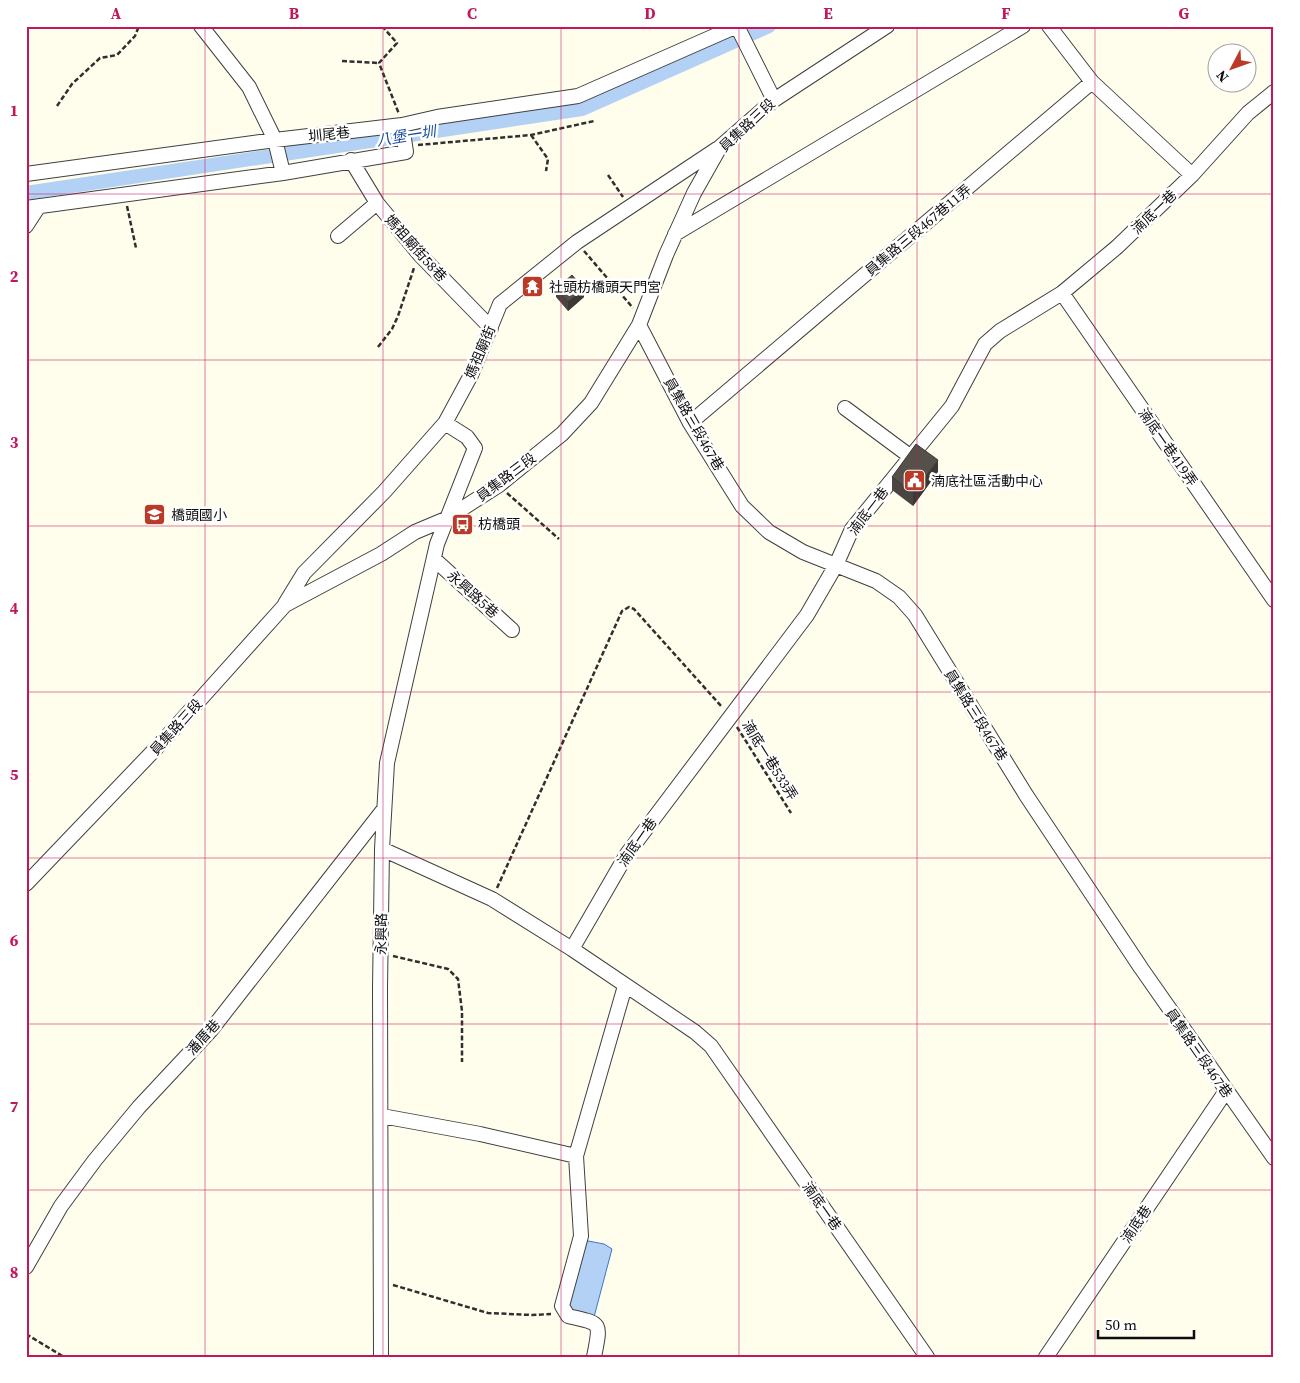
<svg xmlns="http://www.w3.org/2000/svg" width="1300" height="1383" font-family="'Source Serif 4','Noto Sans TC',serif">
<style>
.water{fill:#b3d1f5;stroke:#3b78cb}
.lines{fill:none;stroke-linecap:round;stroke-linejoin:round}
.canal{stroke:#b3d1f5;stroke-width:14}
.minor-casing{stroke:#404040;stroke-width:16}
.path{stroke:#2f2f2f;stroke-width:2.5;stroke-dasharray:5 2.5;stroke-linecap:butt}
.minor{stroke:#fff;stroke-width:14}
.wall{fill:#4a4540}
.shaded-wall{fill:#3c3834}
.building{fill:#56504a;stroke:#3c3834}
.grid{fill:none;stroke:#c2185b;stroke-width:1;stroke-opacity:0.55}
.labels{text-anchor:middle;stroke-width:5;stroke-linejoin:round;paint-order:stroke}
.street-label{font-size:14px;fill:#0d0d0d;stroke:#fff}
.poi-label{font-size:14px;fill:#0d0d0d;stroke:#fff;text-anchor:start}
.water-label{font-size:15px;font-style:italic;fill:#184b9d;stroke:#fff}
.neatline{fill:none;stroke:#c2185b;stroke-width:2}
.grid-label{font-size:16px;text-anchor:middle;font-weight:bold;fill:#c2185b}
</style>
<rect width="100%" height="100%" fill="#fffeed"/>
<path class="water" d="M 583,1240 L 604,1244 L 612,1249 L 594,1317 L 568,1310 Z"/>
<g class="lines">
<path class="canal" d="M 26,193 L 582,109 L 769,26"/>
<defs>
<path id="minor" d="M 201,26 L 249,87 L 275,140 L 283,173
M 737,26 L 774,100
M 1092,82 L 1192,175
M 351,160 L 377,203 L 420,255 L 491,328
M 26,174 L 275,140 L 402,125 L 437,117 L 578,96 L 737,26
M 26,208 L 283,173 L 406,152 L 402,125
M 26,226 L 39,206
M 675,234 L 1023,26
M 338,236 L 377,203
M 1062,293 L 1274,600
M 639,325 L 690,423 L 742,506 L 769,532 L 803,552 L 876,581 L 899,597 L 915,615 L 1026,795 L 1141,968 L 1274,1158
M 845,408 L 911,457
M 690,423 L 1092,82 L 1049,26
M 434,559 L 512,630
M 285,604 L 304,573 L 384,492 L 445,423 L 471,375 L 500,304 L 577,242 L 717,149
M 382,849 L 492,899 L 572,949 L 695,1032 L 711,1046 L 927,1357
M 26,884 L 162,742 L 285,605 L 381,554 L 415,532 L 446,519 L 499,485 L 562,434 L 591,403 L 639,325 L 666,255 L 694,193 L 720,147 L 774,100 L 887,26
M 572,949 L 627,854 L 807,615 L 836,565 L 852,529 L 952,406 L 985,344 L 1000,331 L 1062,293 L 1117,247 L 1192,175 L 1248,113 L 1274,92
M 382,1116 L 480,1134 L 576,1156 L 581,1236 L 562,1306 L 568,1316 C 602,1324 601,1321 594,1357
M 576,1156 L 625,986
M 26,1267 L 61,1206 L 95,1160 L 139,1107 L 211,1030 L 384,809
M 381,1357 L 380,988 L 382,849 L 387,763 L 437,544 L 475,448 L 467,437 L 445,423
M 1046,1357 L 1226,1091"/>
</defs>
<use href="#minor" class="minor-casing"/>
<path class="path" d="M 382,26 L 397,43 L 379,63 L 399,114
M 342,61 L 379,63
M 57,106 L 72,84 L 100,58 L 117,55 L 135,36 L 139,26
M 531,135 L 548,159 L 546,171
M 418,145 L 531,135 L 594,121
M 608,175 L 623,197
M 127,206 L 136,248
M 584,251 L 633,308
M 378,347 L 392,329 L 398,316 L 414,268
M 507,493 L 559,539
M 737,727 L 791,813
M 497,888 L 622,611 L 629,607 L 634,609 L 722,707
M 393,956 L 448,969 L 458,979 L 462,1011 L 462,1062
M 393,1285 L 488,1313 L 532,1315 L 551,1314
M 26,1334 L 64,1357"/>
<use href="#minor" class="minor"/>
</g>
<path class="wall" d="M 556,289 L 584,297 L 568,311 L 556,297 Z
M 938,472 L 913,506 L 892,490 L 892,477 Z"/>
<path class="shaded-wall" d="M 584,289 L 584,297 L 568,311 L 568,302 Z
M 938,460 L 938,472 L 913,506 L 913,493 Z"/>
<path class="building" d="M 572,275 L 584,289 L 568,302 L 556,289 Z
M 916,444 L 938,460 L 913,493 L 892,477 Z"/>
<path class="grid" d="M 205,26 L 205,1357M 383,26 L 383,1357M 561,26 L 561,1357M 739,26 L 739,1357M 917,26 L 917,1357M 1095,26 L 1095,1357M 26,194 L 1274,194M 26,360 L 1274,360M 26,526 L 1274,526M 26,692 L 1274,692M 26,858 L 1274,858M 26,1024 L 1274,1024M 26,1190 L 1274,1190"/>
<defs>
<symbol id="temple-square" viewBox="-11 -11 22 22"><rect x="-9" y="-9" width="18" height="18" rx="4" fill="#bb3a27" stroke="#fff"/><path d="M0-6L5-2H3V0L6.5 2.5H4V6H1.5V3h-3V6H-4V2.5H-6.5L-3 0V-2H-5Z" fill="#fff"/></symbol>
<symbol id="civic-square" viewBox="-11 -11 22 22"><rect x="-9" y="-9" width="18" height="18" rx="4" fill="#bb3a27" stroke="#fff"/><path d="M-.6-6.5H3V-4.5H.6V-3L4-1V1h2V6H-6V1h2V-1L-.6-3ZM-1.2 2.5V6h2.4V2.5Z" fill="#fff"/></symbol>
<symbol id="school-square" viewBox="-11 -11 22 22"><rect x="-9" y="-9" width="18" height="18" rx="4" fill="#bb3a27" stroke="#fff"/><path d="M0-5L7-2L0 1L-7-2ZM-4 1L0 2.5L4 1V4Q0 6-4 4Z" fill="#fff"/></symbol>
<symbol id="bus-square" viewBox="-11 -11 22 22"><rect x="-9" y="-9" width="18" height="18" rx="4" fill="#bb3a27" stroke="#fff"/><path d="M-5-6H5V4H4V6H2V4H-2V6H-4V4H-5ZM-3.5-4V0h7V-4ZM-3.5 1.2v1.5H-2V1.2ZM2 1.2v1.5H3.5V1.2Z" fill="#fff"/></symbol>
</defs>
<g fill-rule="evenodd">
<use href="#temple-square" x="520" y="274" width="25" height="25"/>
<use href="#civic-square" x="902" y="468" width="25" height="25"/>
<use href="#school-square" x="142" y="502" width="25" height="25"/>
<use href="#bus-square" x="450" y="512" width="25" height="25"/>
</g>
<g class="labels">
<g class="street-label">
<text transform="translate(747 125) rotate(-43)" y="5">員集路三段</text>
<text transform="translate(329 134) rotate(-6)" y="5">圳尾巷</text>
<text transform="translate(1154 212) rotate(-44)" y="5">湳底一巷</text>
<text transform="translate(918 230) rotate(-40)" y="5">員集路三段467巷11弄</text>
<text transform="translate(416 248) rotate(48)" y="5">媽祖廟街58巷</text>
<text transform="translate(480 352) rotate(-67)" y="5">媽祖廟街</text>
<text transform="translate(694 424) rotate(60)" y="5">員集路三段467巷</text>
<text transform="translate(1168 447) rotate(55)" y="5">湳底一巷419弄</text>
<text transform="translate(506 477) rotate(-37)" y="5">員集路三段</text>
<text transform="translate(868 511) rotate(-53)" y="5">湳底一巷</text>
<text transform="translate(473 594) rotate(42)" y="5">永興路5巷</text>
<text transform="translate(976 715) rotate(58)" y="5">員集路三段467巷</text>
<text transform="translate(176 727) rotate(-48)" y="5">員集路三段</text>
<text transform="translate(770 760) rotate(58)" y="5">湳底一巷533弄</text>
<text transform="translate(637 842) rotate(-55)" y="5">湳底一巷</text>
<text transform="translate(381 934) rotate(-89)" y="5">永興路</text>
<text transform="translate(203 1037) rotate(-48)" y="5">潘厝巷</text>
<text transform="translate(1199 1053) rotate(55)" y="5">員集路三段467巷</text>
<text transform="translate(822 1206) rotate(55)" y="5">湳底一巷</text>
<text transform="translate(1136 1224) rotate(-56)" y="5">湳底巷</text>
</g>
<g class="poi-label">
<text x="549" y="292">社頭枋橋頭天門宮</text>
<text x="931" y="486">湳底社區活動中心</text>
<text x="171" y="520">橋頭國小</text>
<text x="478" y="529">枋橋頭</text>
</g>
<g class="water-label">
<text transform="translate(406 136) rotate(-9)" y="5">八堡一圳</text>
</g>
</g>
<rect width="1300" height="1383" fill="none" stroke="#ffffff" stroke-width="55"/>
<g transform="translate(1232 68) rotate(229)"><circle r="24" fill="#ffffff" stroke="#9e9e9e"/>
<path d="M0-4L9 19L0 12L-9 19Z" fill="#bb3a27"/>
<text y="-8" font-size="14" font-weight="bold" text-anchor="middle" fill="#0d0d0d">N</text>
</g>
<path d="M1098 1330v8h96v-8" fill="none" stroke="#0d0d0d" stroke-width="2.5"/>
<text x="1105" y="1330" font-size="15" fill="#0d0d0d" stroke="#ffffff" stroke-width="4" paint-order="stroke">50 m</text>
<rect x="28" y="28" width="1244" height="1328" class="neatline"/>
<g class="grid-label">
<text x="116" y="19">A</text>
<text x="294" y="19">B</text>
<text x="472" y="19">C</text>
<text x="650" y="19">D</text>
<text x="828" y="19">E</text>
<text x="1006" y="19">F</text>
<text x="1184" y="19">G</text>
<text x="14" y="116">1</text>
<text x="14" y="282">2</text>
<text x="14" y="448">3</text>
<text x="14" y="614">4</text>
<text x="14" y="780">5</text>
<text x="14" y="946">6</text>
<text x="14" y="1112">7</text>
<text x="14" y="1278">8</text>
</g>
</svg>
